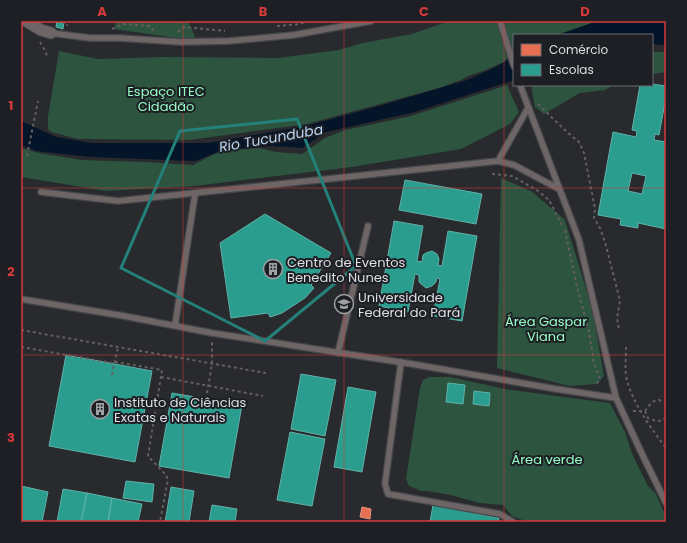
<svg xmlns="http://www.w3.org/2000/svg" width="687" height="543" font-family="Poppins,sans-serif">
<style>
.green{fill:#2c543f}
.water{fill:#041429}
.shops{fill:#e76f51;stroke:#e4917d}
.schools{fill:#2a9d8f;stroke:#60b1a8;fill-rule:evenodd}
.lines{fill:none;stroke-linecap:round;stroke-linejoin:round}
.service-casing{stroke:#464749;stroke-width:8}
.minor-casing{stroke:#464749;stroke-width:13}
.path{stroke:#645f61;stroke-width:2;stroke-dasharray:3 3;stroke-linecap:butt}
.service{stroke:#6e6566;stroke-width:5.5}
.minor{stroke:#6e6566;stroke-width:11}
.marked{fill:none;stroke:#24807a;stroke-width:3;stroke-linejoin:round}
.grid{fill:none;stroke:#d73a3b;stroke-width:1;stroke-opacity:0.55}
.labels{text-anchor:middle;stroke-width:4;stroke-linejoin:round;paint-order:stroke}
.park-label{font-size:13px;fill:#96fec5;stroke:#1d1f25}
.poi-label{font-size:13px;fill:#dddfe3;stroke:#1d1f25;text-anchor:start}
.water-label{font-size:14px;font-style:italic;fill:#b9d5f2;stroke:#1d1f25}
.neatline{fill:none;stroke:#d73a3b;stroke-width:1.5}
.grid-label{font-size:13px;text-anchor:middle;font-weight:bold;fill:#d73a3b}
</style>
<rect width="100%" height="100%" fill="#282a2d"/>
<path class="green" d="M 116,21 L 188,21 L 197,41 L 114,29 Z
M 449,21 L 496,21 L 508,57 L 504,62 L 483,71 L 468,76 L 461,80 L 439,88 L 307,124 L 190,140 L 78,139 L 51,132 L 48,129 L 48,116 L 59,51 L 98,59 L 163,57 L 278,58 L 339,50 L 363,43 L 412,34 Z
M 504,21 L 598,21 L 557,35 L 514,35 L 514,53 L 507,38 Z
M 652,52 L 666,52 L 666,72 L 652,74 Z
M 507,85 L 519,112 L 510,124 L 461,149 L 352,167 L 195,186 L 106,191 L 21,177 L 21,148 L 39,153 L 82,160 L 146,162 L 193,165 L 220,151 L 260,148 L 276,152 L 302,154 L 325,138 L 345,130 L 411,116 Z
M 531,85 L 614,85 L 605,90 L 580,93 L 544,114 L 535,107 Z
M 501,178 L 531,191 L 565,220 L 592,308 L 604,376 L 597,384 L 570,386 L 497,368 Z
M 429,377 L 450,377 L 505,389 L 610,403 L 625,432 L 633,456 L 648,486 L 656,494 L 666,517 L 666,522 L 525,521 L 512,516 L 503,505 L 479,503 L 451,495 L 427,491 L 421,491 L 409,486 L 406,479 L 420,388 L 423,380 Z"/>
<path class="water" d="M 598,21 L 666,21 L 666,45 L 652,44 L 652,35 L 557,35 Z
M 514,56 L 514,80 L 415,112 L 326,132 L 302,148 L 273,146 L 224,150 L 195,161 L 91,157 L 36,151 L 21,145 L 21,121 L 56,137 L 92,143 L 208,143 L 306,126 L 386,104 L 467,80 L 496,67 Z"/>
<path class="shops" d="M 362,507 L 371,509 L 370,519 L 360,517 Z"/>
<path class="schools" d="M 57,21 L 64,21 L 63,29 L 56,27 Z
M 652,84 L 666,86 L 666,97 L 659,135 L 655,134 L 654,140 L 666,142 L 666,229 L 638,223 L 638,228 L 620,225 L 621,219 L 598,215 L 613,132 L 636,137 L 637,131 L 632,130 L 640,85 L 652,85 ZM 632,173 L 646,176 L 642,194 L 628,191 Z
M 405,180 L 482,194 L 476,224 L 399,210 Z
M 265,214 L 331,253 L 311,285 L 314,288 L 305,298 L 282,313 L 270,317 L 268,313 L 231,318 L 220,243 Z
M 394,221 L 423,226 L 417,261 L 422,262 L 423,255 L 426,253 L 432,251 L 437,254 L 439,259 L 438,265 L 442,266 L 448,231 L 477,236 L 462,321 L 433,316 L 440,279 L 437,278 L 436,282 L 432,286 L 426,288 L 419,282 L 419,275 L 415,274 L 408,312 L 379,306 Z
M 66,355 L 152,371 L 135,462 L 49,446 Z
M 301,374 L 336,380 L 325,436 L 291,429 Z
M 448,383 L 465,385 L 463,404 L 446,402 Z
M 348,387 L 376,392 L 362,472 L 334,467 Z
M 474,391 L 490,393 L 489,406 L 473,404 Z
M 172,393 L 242,405 L 229,478 L 159,466 Z
M 290,432 L 325,439 L 312,506 L 277,500 Z
M 126,481 L 154,484 L 152,502 L 123,498 Z
M 21,486 L 48,492 L 42,522 L 21,522 Z
M 171,487 L 194,491 L 189,522 L 165,522 Z
M 63,489 L 87,493 L 81,522 L 57,522 Z
M 87,493 L 112,498 L 108,522 L 81,522 Z
M 112,498 L 142,504 L 138,522 L 108,522 Z
M 212,505 L 237,509 L 235,522 L 209,522 Z
M 433,505 L 499,518 L 498,522 L 430,522 Z"/>
<g class="lines">
<defs>
<path id="service" d="M 500,21 L 514,66
M 51,33 L 90,38 L 119,38 L 181,42 L 229,41 L 294,35 L 371,21
M 520,85 L 579,240 L 616,398 L 643,456 L 666,503
M 498,161 L 528,108
M 41,192 L 118,201 L 498,161 L 514,165 L 559,189
M 21,299 L 124,316 L 212,333 L 412,364 L 556,389 L 616,398
M 175,326 L 195,194
M 338,353 L 368,226
M 401,362 L 385,484 L 388,494 L 500,514 L 513,522"/>
<path id="minor" d="M 26,21 L 41,30 L 51,33"/>
</defs>
<use href="#service" class="service-casing"/>
<use href="#minor" class="minor-casing"/>
<path class="path" d="M 63,21 L 65,25 L 68,25
M 277,26 L 300,24 L 307,21
M 112,29 L 124,24 L 150,26 L 154,31
M 178,32 L 184,27 L 225,31
M 40,42 L 46,52 L 47,58
M 538,104 L 568,133 L 579,142 L 584,153 L 595,209 L 594,218 L 600,228 L 605,242 L 620,301 L 617,318 L 619,330
M 27,156 L 38,101
M 492,174 L 512,176 L 538,191 L 549,200 L 562,225
M 565,230 L 577,287 L 589,331 L 594,363 L 600,379 L 595,386
M 21,330 L 266,373
M 21,347 L 113,363
M 626,347 C 626,359 624,373 628,384 C 636,408 651,428 666,448
M 115,362 L 162,370 L 148,456 L 165,474 L 168,479 L 160,522
M 112,375 L 118,347
M 161,377 L 263,396
M 206,399 L 212,364 L 212,341
M 633,411 L 645,411
M 645,411 L 648,418 C 655,421 661,423 666,417
M 645,411 L 652,402 L 659,400 L 666,403"/>
<use href="#service" class="service"/>
<use href="#minor" class="minor"/>
</g>
<path class="marked" d="M 297,119 L 356,266 L 265,341 L 121,268 L 180,131 Z"/>
<path class="grid" d="M 183,21 L 183,522M 344,21 L 344,522M 504,21 L 504,522M 21,188 L 666,188M 21,355 L 666,355"/>
<defs>
<symbol id="building-ring" viewBox="-11 -11 22 22"><circle r="9.5" fill="#1d1f25" stroke="#9ea0a3" stroke-width="1.5"/><path d="M-4-6H4V6H1V3H-1V6H-4ZM-2.5-4.3h1.7v1.8h-1.7ZM.8-4.3h1.7v1.8H.8ZM-2.5-1h1.7V.8h-1.7ZM.8-1h1.7V.8H.8Z" fill="#9ea0a3"/></symbol>
<symbol id="university-ring" viewBox="-11 -11 22 22"><circle r="9.5" fill="#1d1f25" stroke="#9ea0a3" stroke-width="1.5"/><path d="M0-5L7-2L0 1L-7-2ZM-4 1L0 2.5L4 1V4Q0 6-4 4Z" fill="#9ea0a3"/></symbol>
</defs>
<g fill-rule="evenodd">
<use href="#building-ring" x="262" y="258" width="22" height="22"/>
<use href="#university-ring" x="333" y="293" width="22" height="22"/>
<use href="#building-ring" x="89" y="398" width="22" height="22"/>
</g>
<g class="labels">
<g class="park-label">
<text x="166" y="96">Espaço ITEC<tspan x="166" dy="15">Cidadão</tspan></text>
<text x="546" y="326">Área Gaspar<tspan x="546" dy="15">Viana</tspan></text>
<text x="547" y="464">Área verde</text>
</g>
<g class="poi-label">
<text x="287" y="267">Centro de Eventos<tspan x="287" dy="15">Benedito Nunes</tspan></text>
<text x="358" y="302">Universidade<tspan x="358" dy="15">Federal do Pará</tspan></text>
<text x="114" y="407">Instituto de Ciências<tspan x="114" dy="15">Exatas e Naturais</tspan></text>
</g>
<g class="water-label">
<text transform="translate(271 138) rotate(-10)" y="5">Rio Tucunduba</text>
</g>
</g>
<rect width="687" height="543" fill="none" stroke="#1d1f25" stroke-width="44"/>
<rect x="513" y="34" width="140" height="52" fill="#1d1f25" stroke="#6a6c71"/>
<rect x="521" y="44" width="20" height="12" fill="#e76f51" stroke="#6a6c71"/>
<text x="549" y="54" font-size="12" fill="#dddfe3">Comércio</text>
<rect x="521" y="64" width="20" height="12" fill="#2a9d8f" stroke="#6a6c71"/>
<text x="549" y="74" font-size="12" fill="#dddfe3">Escolas</text>
<rect x="22" y="22" width="643" height="499" class="neatline"/>
<g class="grid-label">
<text x="102" y="16">A</text>
<text x="263" y="16">B</text>
<text x="424" y="16">C</text>
<text x="585" y="16">D</text>
<text x="11" y="110">1</text>
<text x="11" y="276">2</text>
<text x="11" y="442">3</text>
</g>
</svg>
